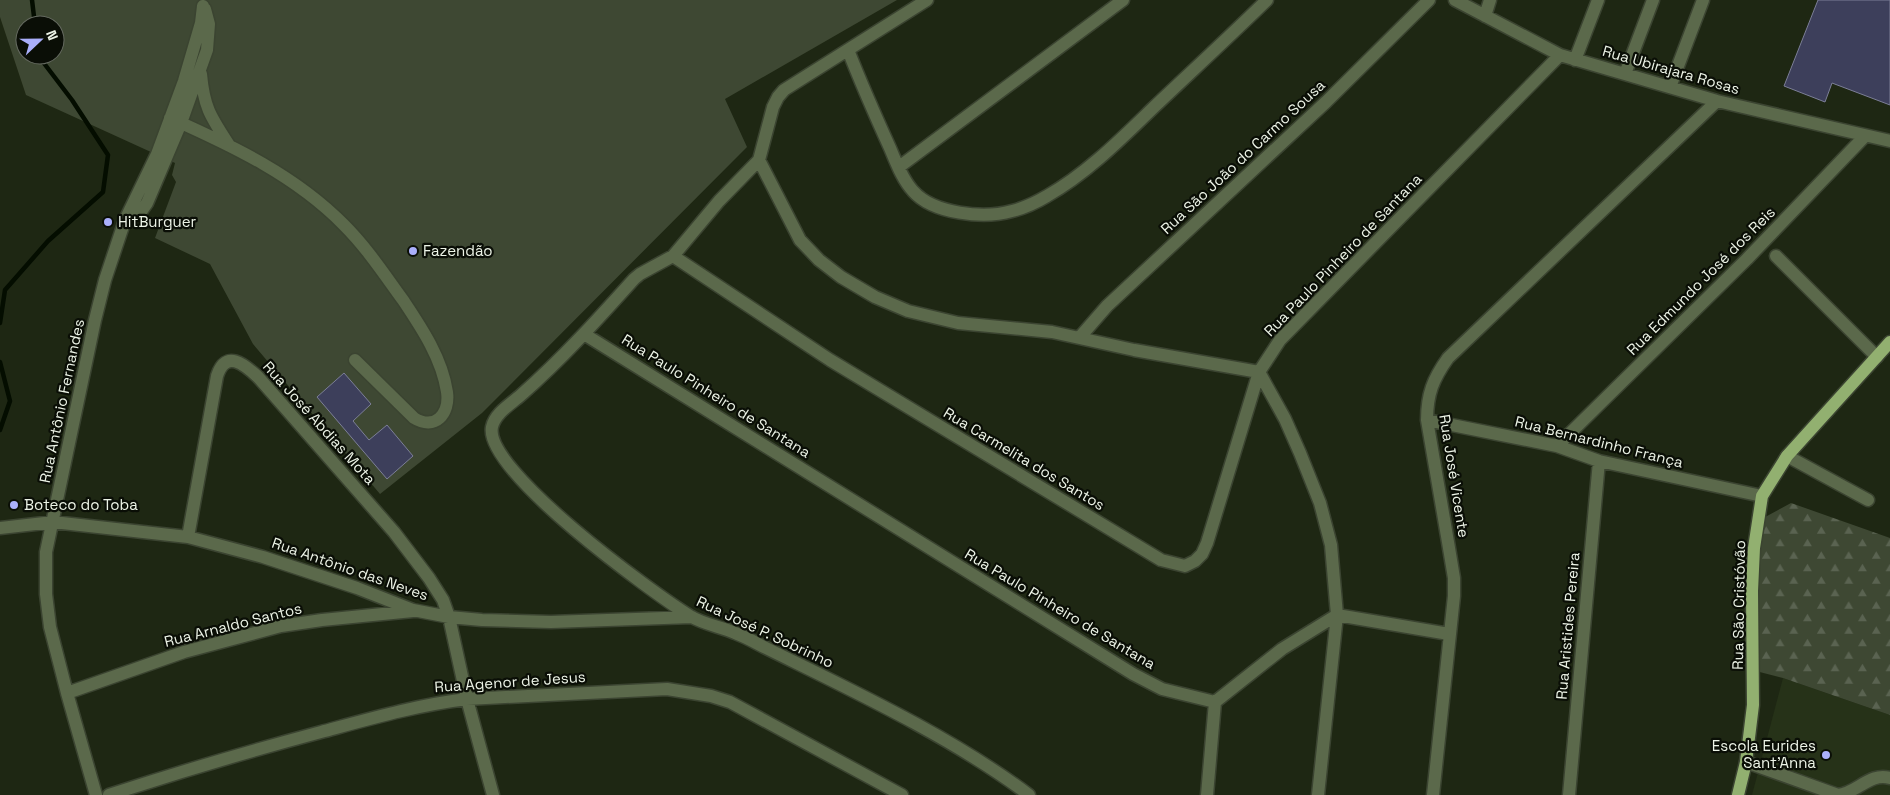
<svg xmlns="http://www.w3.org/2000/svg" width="1890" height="795" font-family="'Space Grotesk',sans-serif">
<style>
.built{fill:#263218}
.forest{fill:url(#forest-firs)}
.garden{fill:#3e4833;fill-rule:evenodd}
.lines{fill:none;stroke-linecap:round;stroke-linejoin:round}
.stream{stroke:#040d00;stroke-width:4.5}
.building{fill:#3d3f5b;stroke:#7c7f97}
.minor-casing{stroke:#3b4431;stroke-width:15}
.major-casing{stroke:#3b4431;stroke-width:15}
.minor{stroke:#5b694b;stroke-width:12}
.major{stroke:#92b070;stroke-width:12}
.poi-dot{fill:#aaaffb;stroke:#0a0e06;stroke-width:2}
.labels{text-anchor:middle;stroke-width:4.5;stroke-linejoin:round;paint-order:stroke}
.street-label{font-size:15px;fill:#edf4e7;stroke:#0a0e06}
.poi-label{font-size:15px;fill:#edf4e7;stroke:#0a0e06;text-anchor:start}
</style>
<defs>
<pattern id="forest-firs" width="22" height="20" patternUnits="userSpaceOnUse" patternTransform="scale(1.25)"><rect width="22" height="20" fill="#3e4833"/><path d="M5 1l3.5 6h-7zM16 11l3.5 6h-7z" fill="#5a6351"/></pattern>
</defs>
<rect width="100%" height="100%" fill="#1e2713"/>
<path class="built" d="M 1783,678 L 1890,715 L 1890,795 L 1752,795 Z"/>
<path class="forest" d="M 1791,503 L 1890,538 L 1890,715 L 1783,678 L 1752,670 L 1756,522 Z"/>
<path class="garden" d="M 0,0 L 897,0 L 725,99 L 747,147 L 482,413 L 380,494 L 253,344 L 210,264 L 155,238 L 176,182 L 172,175 L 175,163 L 26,95 L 0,17 ZM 25,25 L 55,25 L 55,55 L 25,55 Z"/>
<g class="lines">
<path class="stream" d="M 32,0 L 35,25
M 0,323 L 5,290 L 48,241 L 103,192 L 108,155 L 72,100 L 40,58 L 39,55
M 0,362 L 10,401 L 0,430"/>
</g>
<path class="building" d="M 1818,0 L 1890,0 L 1890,105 L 1832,83 L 1825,102 L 1784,86 Z
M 344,373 L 371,404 L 353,421 L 369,440 L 387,425 L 413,456 L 387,479 L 317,397 Z"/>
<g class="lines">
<defs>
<path id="minor" d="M 927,0 L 784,90 L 778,97 L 773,107 L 759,160 L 719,201 L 673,256 L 640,274 L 634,279 C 598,319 562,359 521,395 C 511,404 495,413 492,427 C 483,470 653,593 690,616 C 703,624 721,627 735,633 C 746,637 756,643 766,648 C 853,691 952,737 1029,795
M 1455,0 L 1560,55 L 1717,101 L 1890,141
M 1485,16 L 1490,0
M 848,50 C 861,83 875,115 890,148 C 896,162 902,179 913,191 C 933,214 984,219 1012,211 C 1024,208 1037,202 1047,196 C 1086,174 1120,140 1152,109 C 1190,73 1229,37 1267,0
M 1575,60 L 1598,0
M 201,74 C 204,108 211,117 229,145
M 1625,74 L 1653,0
M 1670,87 L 1703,0
M 170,118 C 233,146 296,176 344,225 C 367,248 384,274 403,300 C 421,327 442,358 447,392 C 450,414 435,431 414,418 L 355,360
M 759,160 L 800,240 L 819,260 L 841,277 L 875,297 L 908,311 L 958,323 L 1052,332 L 1134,350 L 1259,372
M 899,167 L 1123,0
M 125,220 L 140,213 L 147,203 L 181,123 L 207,50 L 209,24 L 205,9
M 673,256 L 830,360 L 1161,560 L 1185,566 L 1195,561 L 1202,554 L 1207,543 L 1259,372 L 1280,340 L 1560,55
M 1776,256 L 1877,357
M 584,334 L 1133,674 L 1162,689 L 1215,702
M 1080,337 L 1107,306 L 1326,102 L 1429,0
M 1259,372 L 1285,419 L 1300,453 L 1320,503 L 1331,545 L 1337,615 L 1318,795
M 1427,420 L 1557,446 L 1599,461 L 1762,496
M 1557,446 L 1747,259 L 1865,136
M 1787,456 L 1868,500
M 0,528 L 53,522 L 188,537 L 263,557 L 357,588 L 413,610 L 449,617 L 482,620 L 551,622 L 692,617
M 188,537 L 217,376 C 226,349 244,364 258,377 L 394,532 L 429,578 L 443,600 L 449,617 L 467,699 L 493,795
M 1337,615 L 1449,634
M 67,693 L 184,652 L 281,626 L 322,620 L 413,611
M 1215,702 L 1282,649 L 1337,615
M 1746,762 L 1838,795 C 1857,793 1870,772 1890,778
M 96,795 L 67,693 L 50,627 L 46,594 L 46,552 L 95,320 L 105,280 L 125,220 L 157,154 L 184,81 L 201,23 L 203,6
M 109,795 C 179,772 250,751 321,732 C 369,719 417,705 467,699 L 667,689 L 711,696 L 730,702 L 902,795
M 1207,795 L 1215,702
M 1433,795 L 1454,596 L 1454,578 L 1448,542 L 1427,420 C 1427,394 1433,379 1448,358 L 1717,101
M 1569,795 L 1599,461"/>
<path id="major" d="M 1738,795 L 1746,762 L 1753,705 L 1752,591 L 1754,548 L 1762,496 L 1787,456 L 1890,342"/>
</defs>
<use href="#minor" class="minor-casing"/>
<use href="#major" class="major-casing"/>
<use href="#minor" class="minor"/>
<use href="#major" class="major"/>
</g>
<g class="poi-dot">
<circle cx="108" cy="222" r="5"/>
<circle cx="413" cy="251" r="5"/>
<circle cx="14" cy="505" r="5"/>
<circle cx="1826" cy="755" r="5"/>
</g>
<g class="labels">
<g class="street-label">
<text transform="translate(1671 70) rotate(16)" y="5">Rua Ubirajara Rosas</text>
<text transform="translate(1243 157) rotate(-43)" y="5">Rua São João do Carmo Sousa</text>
<text transform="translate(1343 255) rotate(-46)" y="5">Rua Paulo Pinheiro de Santana</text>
<text transform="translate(1701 281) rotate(-45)" y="5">Rua Edmundo José dos Reis</text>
<text transform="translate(716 396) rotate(32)" y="5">Rua Paulo Pinheiro de Santana</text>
<text transform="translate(62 401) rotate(-78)" y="5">Rua Antônio Fernandes</text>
<text transform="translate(319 423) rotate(48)" y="5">Rua José Abdias Mota</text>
<text transform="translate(1599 442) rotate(14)" y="5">Rua Bernardinho França</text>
<text transform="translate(1024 459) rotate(31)" y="5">Rua Carmelita dos Santos</text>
<text transform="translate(1454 476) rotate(81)" y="5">Rua José Vicente</text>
<text transform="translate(350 569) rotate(19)" y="5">Rua Antônio das Neves</text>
<text transform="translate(1739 605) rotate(-89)" y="5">Rua São Cristóvão</text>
<text transform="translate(1060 609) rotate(31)" y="5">Rua Paulo Pinheiro de Santana</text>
<text transform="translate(233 625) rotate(-14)" y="5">Rua Arnaldo Santos</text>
<text transform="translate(1568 626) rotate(-85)" y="5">Rua Aristides Pereira</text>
<text transform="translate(765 632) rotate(25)" y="5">Rua José P. Sobrinho</text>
<text transform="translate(510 682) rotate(-4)" y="5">Rua Agenor de Jesus</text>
</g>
<g class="poi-label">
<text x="118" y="227">HitBurguer</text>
<text x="423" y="256">Fazendão</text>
<text x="24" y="510">Boteco do Toba</text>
<text x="1816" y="751" text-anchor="end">Escola Eurides<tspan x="1816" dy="17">Sant'Anna</tspan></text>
</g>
</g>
<g transform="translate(40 40) rotate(68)"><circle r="24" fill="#0a0e06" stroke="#656a60"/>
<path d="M0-4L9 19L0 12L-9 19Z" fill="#aaaffb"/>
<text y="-8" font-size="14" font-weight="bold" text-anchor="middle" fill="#edf4e7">N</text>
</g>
</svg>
